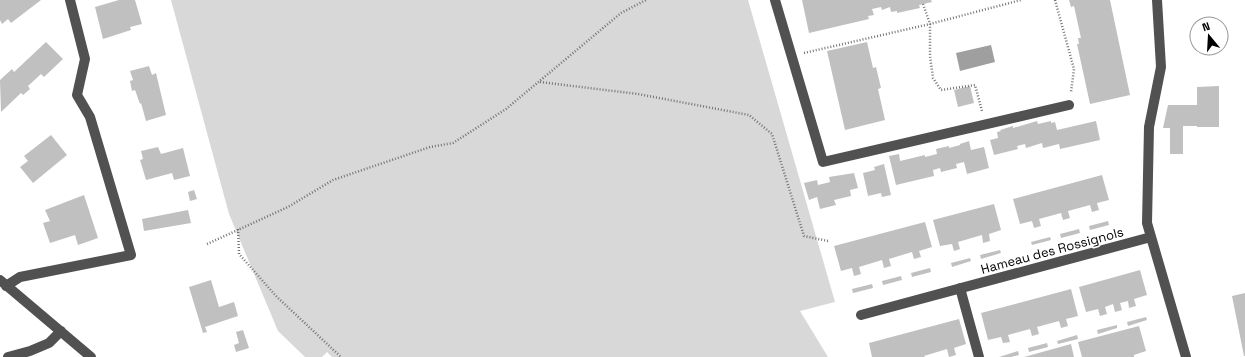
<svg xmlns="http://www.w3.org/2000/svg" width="1245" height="357" font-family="'Space Grotesk',sans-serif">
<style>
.green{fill:#d8d8d8}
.water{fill:#9f9f9f}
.building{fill:#c0c0c0}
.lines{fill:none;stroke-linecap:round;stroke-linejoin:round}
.path{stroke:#737373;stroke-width:2.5;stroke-dasharray:1 2;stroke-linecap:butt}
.minor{stroke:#515151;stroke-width:10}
.labels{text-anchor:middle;stroke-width:3.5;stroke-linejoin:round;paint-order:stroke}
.street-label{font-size:13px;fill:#000;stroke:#fff}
</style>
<rect width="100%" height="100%" fill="#fff"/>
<path class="green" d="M 171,0 L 748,0 L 835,302 L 800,311 L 828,357 L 332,357 L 327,352 L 322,357 L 305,357 L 278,331 L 229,214 Z"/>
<path class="water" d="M 991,45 L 995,62 L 960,71 L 956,53 Z"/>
<path class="building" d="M 0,0 L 41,0 L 11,23 L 8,19 L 2,24 L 0,20 Z
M 119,0 L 135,0 L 142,24 L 130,27 L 131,30 L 103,39 L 95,7 Z
M 802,0 L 931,0 L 932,2 L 919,5 L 920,8 L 897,13 L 897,11 L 891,12 L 890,7 L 882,10 L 881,7 L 872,9 L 874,15 L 868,16 L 869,19 L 809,33 Z
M 1069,0 L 1110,0 L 1130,95 L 1090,104 L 1077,44 L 1079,44 L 1078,38 L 1081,38 L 1074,6 L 1071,7 Z
M 46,42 L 63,59 L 44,77 L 41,74 L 28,86 L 30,89 L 23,95 L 21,93 L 1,112 L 0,80 L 12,69 L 14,72 Z
M 867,42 L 873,68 L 876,67 L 881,88 L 878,89 L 885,120 L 845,130 L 827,51 Z
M 149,66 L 152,75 L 156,73 L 166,115 L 146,121 L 141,103 L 140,104 L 135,90 L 132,91 L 130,81 L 133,80 L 130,71 Z
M 970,86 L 974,103 L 958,107 L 954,90 Z
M 1219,86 L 1219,127 L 1197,127 L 1197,126 L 1183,126 L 1183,154 L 1170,154 L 1170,128 L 1163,128 L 1168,105 L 1197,105 L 1197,87 Z
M 1037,121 L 1038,124 L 1051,121 L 1051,123 L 1055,122 L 1057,130 L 1096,121 L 1100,140 L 1060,149 L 1059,144 L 1043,148 L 1042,143 L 1026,148 L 1025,144 L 1017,146 L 1018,149 L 994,155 L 990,140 L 998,138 L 997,132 L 1001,131 L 1000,130 L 1013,126 L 1013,128 Z
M 51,135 L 67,155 L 33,183 L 20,167 L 28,161 L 24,156 Z
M 969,141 L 971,150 L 984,147 L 989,168 L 967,174 L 964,162 L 956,164 L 957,168 L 941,172 L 940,168 L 933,170 L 934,176 L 896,185 L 889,156 L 899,154 L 900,161 L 925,155 L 925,157 L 937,154 L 936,149 L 949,146 L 949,148 L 960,145 L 960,144 Z
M 158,147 L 161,154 L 183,148 L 190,176 L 174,180 L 172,173 L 146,180 L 140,160 L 143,159 L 141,151 Z
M 884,164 L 891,195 L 882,197 L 881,193 L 868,196 L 863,173 L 875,170 L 874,167 Z
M 854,173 L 858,188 L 850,190 L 851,196 L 834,200 L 836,205 L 820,209 L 817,197 L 809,200 L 804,183 L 817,180 L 818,185 L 830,182 L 829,177 Z
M 1102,175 L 1109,200 L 1097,203 L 1099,210 L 1092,212 L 1090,205 L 1068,211 L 1070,218 L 1063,220 L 1061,213 L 1039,219 L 1041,226 L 1034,228 L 1032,221 L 1020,224 L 1013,199 Z
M 194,190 L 197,199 L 190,201 L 188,192 Z
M 84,195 L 98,238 L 78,245 L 75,235 L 50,243 L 43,223 L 50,221 L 45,210 Z
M 994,204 L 1001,230 L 989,234 L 990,241 L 983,243 L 982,235 L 958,242 L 960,249 L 954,251 L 952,244 L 940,246 L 933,220 Z
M 188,210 L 191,223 L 144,231 L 142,219 Z
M 1108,221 L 1109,225 L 1090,230 L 1089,226 Z
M 925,222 L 932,247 L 919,251 L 921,257 L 914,259 L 912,252 L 889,259 L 891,266 L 884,268 L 882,260 L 859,267 L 861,274 L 854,276 L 852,268 L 841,271 L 834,246 Z
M 1079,229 L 1080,233 L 1061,238 L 1060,234 Z
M 1050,237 L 1051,240 L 1032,245 L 1031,242 Z
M 1000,250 L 1001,253 L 981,259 L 980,255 Z
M 970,258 L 971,261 L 952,267 L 951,263 Z
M 930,268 L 931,272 L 912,277 L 911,273 Z
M 1140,270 L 1147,295 L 1134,299 L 1136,306 L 1129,308 L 1128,301 L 1120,303 L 1122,310 L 1115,312 L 1113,304 L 1105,307 L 1107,314 L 1100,316 L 1098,309 L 1086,312 L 1079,287 Z
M 901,276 L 902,280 L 883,285 L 882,281 Z
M 211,280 L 219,307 L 234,302 L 238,316 L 205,327 L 207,332 L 203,333 L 189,287 Z
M 872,284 L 873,288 L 853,293 L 852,289 Z
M 1071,289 L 1078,316 L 1066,319 L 1068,326 L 1061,328 L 1059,321 L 1037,327 L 1039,334 L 1032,336 L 1030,329 L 1008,335 L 1010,342 L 1003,343 L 1001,337 L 988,340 L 981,313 Z
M 1245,293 L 1245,356 L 1244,356 L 1232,296 Z
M 1146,317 L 1147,320 L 1128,326 L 1127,322 Z
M 959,319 L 966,344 L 954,348 L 956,355 L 949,357 L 947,349 L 924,356 L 925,357 L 872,357 L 869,343 Z
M 1117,325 L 1117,328 L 1098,334 L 1097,330 Z
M 1139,326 L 1146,351 L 1134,355 L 1134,357 L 1082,357 L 1078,342 Z
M 243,330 L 249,348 L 236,352 L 234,345 L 239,343 L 236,332 Z
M 1077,335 L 1078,339 L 1058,344 L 1057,341 Z
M 1047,343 L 1048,347 L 1029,352 L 1028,348 Z
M 1071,344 L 1074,357 L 1024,357 Z
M 1018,351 L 1019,355 L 1011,357 L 999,357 Z"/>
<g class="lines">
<path class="path" d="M 1055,0 L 1074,69 L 1071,92
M 923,4 L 930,24 L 930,56 L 933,78 L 941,90 L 975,85 L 982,111
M 804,53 L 930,24 L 1021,0
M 540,82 L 638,94 L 749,115 L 772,134 L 804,236 L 828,241
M 238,229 L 239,254 L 276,296 L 341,357
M 207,244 L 288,207 L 333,180 L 430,147 L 453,143 L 506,109 L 621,13 L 646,0"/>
<path class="minor" d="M 775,0 L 823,162 L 1069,105
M 1157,0 L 1161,67 L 1149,127 L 1147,223 L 1186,357
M 0,280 L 91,357
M 6,286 L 20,277 L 131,255 L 90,117 L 77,95 L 85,59 L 70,0
M 960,288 L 979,357
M 861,315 L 1151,237
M 8,357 L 30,351 L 49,343 L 61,331"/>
</g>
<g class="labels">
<g class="street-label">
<text transform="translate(1052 250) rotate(-15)" y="5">Hameau des Rossignols</text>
</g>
</g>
<g transform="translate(1209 36) rotate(342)"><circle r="19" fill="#ffffff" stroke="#999999"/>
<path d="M0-3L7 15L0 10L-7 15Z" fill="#000000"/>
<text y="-6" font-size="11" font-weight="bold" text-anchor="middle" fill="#000000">N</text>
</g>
</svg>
